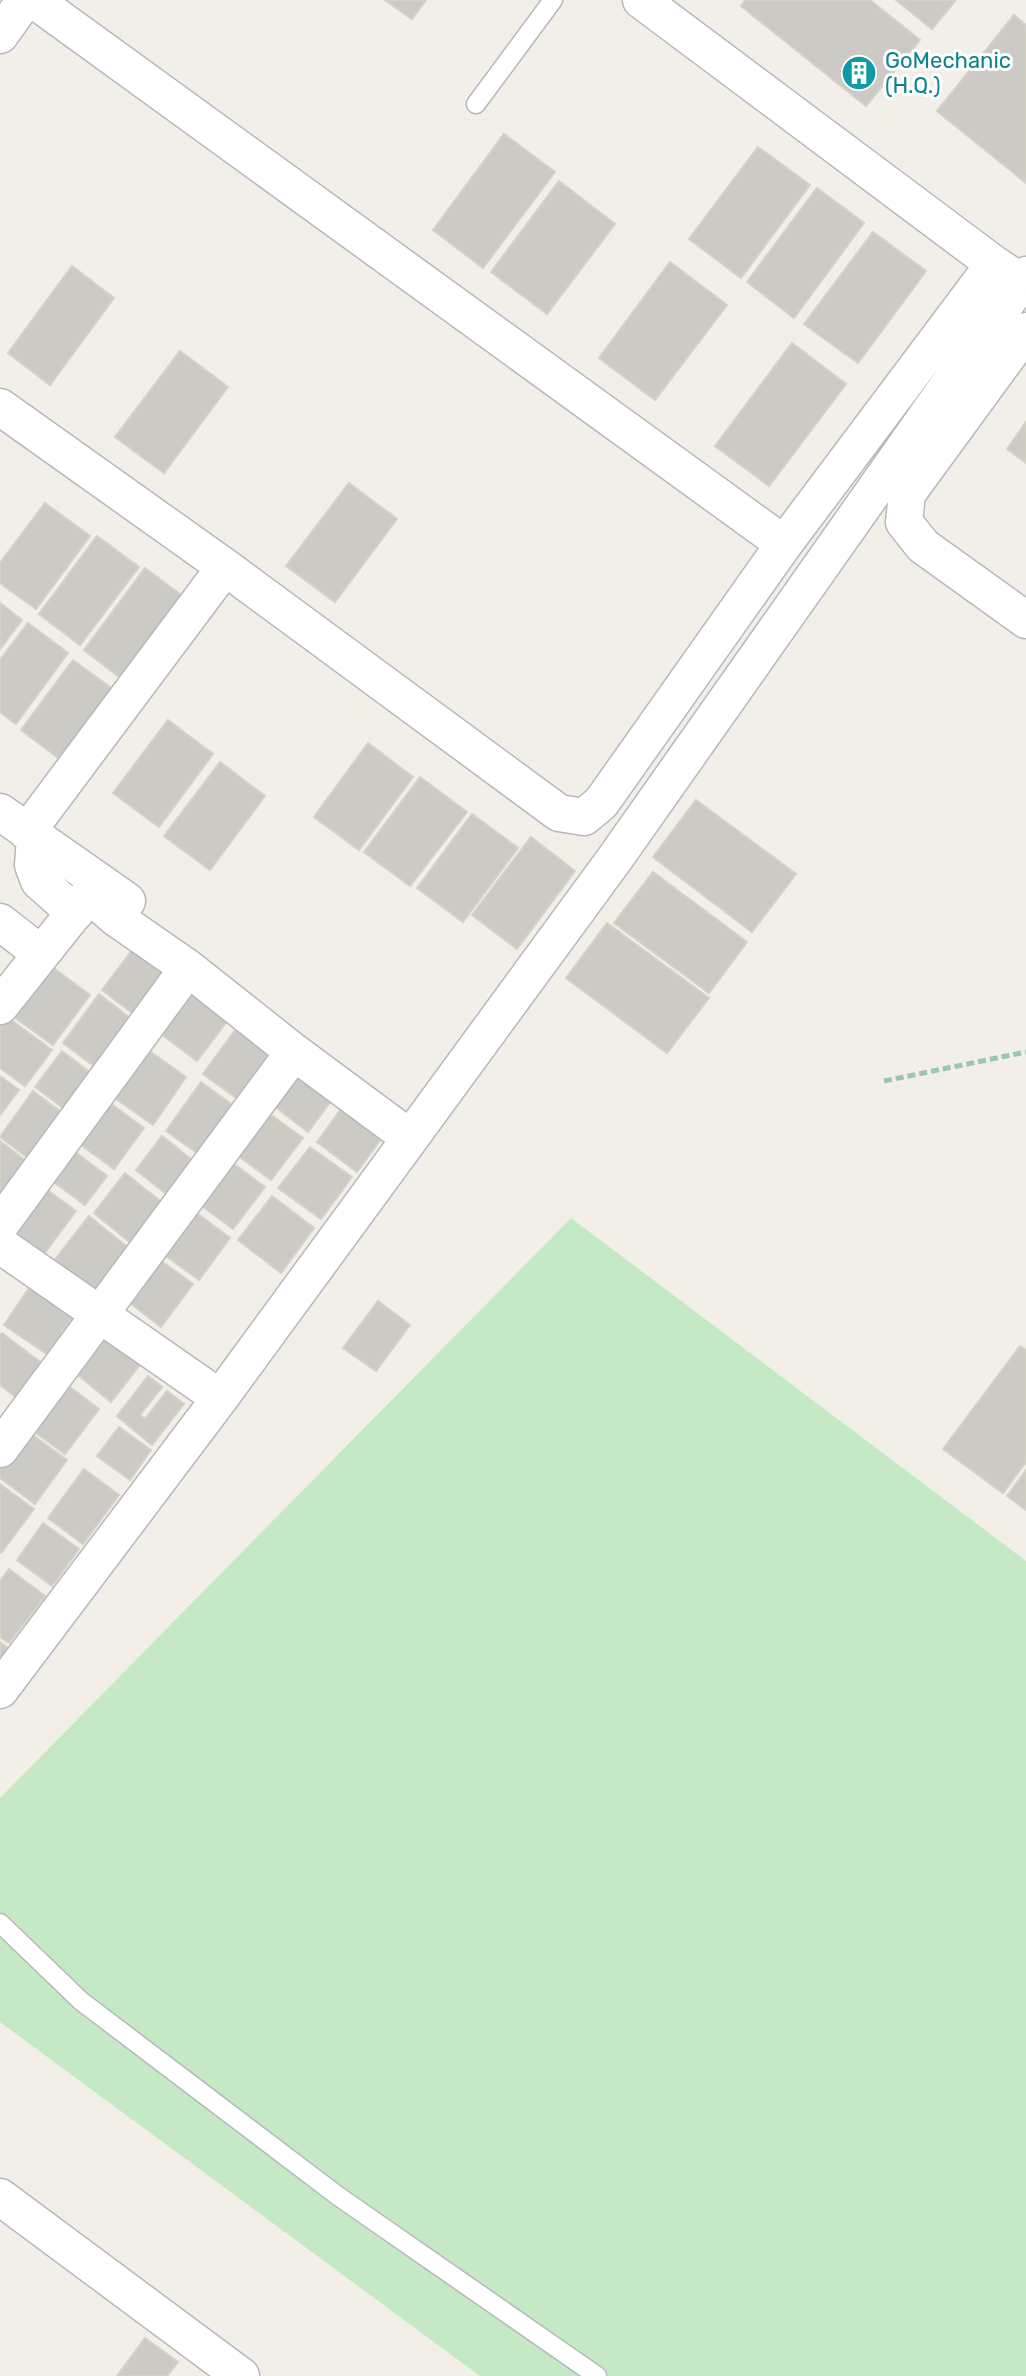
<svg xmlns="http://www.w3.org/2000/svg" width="1026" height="2376" font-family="Rubik,sans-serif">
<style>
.green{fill:#c5e8c5}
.building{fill:#cccac5;stroke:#d6d1c6;stroke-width:2}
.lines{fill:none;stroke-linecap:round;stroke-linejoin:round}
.lane-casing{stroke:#b5b8bc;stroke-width:21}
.street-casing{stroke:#b5b8bc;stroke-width:39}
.path{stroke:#9cc7a9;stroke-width:5;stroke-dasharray:8 4;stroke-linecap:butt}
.lane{stroke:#fff;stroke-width:18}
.street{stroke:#fff;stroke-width:36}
.labels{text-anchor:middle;stroke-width:6;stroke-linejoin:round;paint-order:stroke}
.culture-label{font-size:22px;fill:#0d838f;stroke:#fff;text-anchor:start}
</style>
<rect width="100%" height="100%" fill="#f1efe8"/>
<path class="green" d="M 571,1218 L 1026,1561 L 1026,2376 L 480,2376 L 0,2022 L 0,1798 Z"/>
<path class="building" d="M 385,0 L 426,0 L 412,19 Z
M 745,0 L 870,0 L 920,40 L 866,106 L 741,6 Z
M 896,0 L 956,0 L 932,29 Z
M 1014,15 L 1026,25 L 1026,183 L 937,111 Z
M 504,134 L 555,172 L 483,268 L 433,230 Z
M 758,147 L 810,185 L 741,278 L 689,239 Z
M 559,181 L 615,224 L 547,314 L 491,272 Z
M 817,188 L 864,223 L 794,318 L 747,282 Z
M 873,232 L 926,271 L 858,363 L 804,324 Z
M 670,262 L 727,305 L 655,400 L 599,358 Z
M 72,266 L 114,298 L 50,385 L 8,353 Z
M 792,343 L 846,384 L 769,486 L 715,446 Z
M 180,351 L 228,387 L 164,473 L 115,437 Z
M 1026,422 L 1026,463 L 1007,449 Z
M 349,483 L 397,519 L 335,602 L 286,566 Z
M 45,503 L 90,536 L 36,609 L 0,583 L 0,563 Z
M 97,536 L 139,567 L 80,645 L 39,614 Z
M 145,568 L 189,601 L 127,683 L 84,650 Z
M 0,603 L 22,620 L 0,649 Z
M 28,623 L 68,653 L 16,724 L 0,712 L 0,660 Z
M 73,660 L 114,690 L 61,760 L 21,730 Z
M 168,720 L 213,754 L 159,827 L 113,793 Z
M 368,743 L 413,777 L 359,850 L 314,817 Z
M 220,762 L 265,796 L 210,870 L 164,836 Z
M 420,777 L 467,812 L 410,886 L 364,852 Z
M 696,800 L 796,874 L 752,932 L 653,857 Z
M 472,814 L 518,848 L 463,922 L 417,888 Z
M 531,837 L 575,871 L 517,949 L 472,915 Z
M 653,872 L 747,942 L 709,993 L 614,923 Z
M 607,923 L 709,998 L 667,1053 L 566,978 Z
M 142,937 L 183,967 L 143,1021 L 102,990 Z
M 44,961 L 90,995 L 53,1045 L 7,1012 Z
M 197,984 L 234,1012 L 197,1061 L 160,1033 Z
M 99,994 L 138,1024 L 102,1072 L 63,1043 Z
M 7,1017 L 52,1050 L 25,1086 L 0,1068 L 0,1026 Z
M 241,1022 L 278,1049 L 239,1100 L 203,1074 Z
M 148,1050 L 186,1077 L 153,1125 L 115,1098 Z
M 62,1051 L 96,1077 L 70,1113 L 35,1087 Z
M 297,1063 L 337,1093 L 308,1132 L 269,1102 Z
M 0,1076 L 19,1090 L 0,1115 Z
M 201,1082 L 238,1109 L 203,1157 L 166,1131 Z
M 33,1091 L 68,1117 L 35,1163 L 0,1137 Z
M 349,1098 L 389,1128 L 357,1172 L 317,1142 Z
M 107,1101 L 144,1128 L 114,1169 L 77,1142 Z
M 260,1107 L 303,1138 L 271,1180 L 229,1149 Z
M 162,1136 L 196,1163 L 170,1197 L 136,1170 Z
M 0,1141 L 35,1168 L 0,1214 Z
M 310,1147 L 352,1177 L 321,1219 L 278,1188 Z
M 70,1148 L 107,1176 L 85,1205 L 47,1177 Z
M 225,1157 L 265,1187 L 233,1229 L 194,1200 Z
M 125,1173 L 164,1204 L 132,1244 L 94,1213 Z
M 42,1186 L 76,1211 L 44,1254 L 11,1229 Z
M 272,1196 L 314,1228 L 281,1273 L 238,1240 Z
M 190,1208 L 230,1238 L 199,1280 L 158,1250 Z
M 89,1216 L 131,1250 L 95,1295 L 53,1262 Z
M 156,1257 L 193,1284 L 161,1327 L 125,1299 Z
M 36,1278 L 79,1308 L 47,1354 L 4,1325 Z
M 378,1301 L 410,1325 L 376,1371 L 343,1348 Z
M 106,1331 L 143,1361 L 111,1402 L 73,1371 Z
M 2,1333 L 44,1365 L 18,1399 L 0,1385 L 0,1335 Z
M 1020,1346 L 1026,1350 L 1026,1462 L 1003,1493 L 943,1449 Z
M 148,1376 L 162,1387 L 140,1415 L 145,1419 L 167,1391 L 184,1404 L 152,1445 L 117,1416 Z
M 58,1378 L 99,1409 L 65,1454 L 24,1424 Z
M 119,1427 L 151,1450 L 130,1480 L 97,1456 Z
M 23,1428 L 67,1460 L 35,1504 L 0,1478 L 0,1459 Z
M 84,1469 L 119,1495 L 83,1544 L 48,1518 Z
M 1026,1470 L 1026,1510 L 1007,1496 Z
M 0,1484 L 34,1509 L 1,1553 L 0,1552 Z
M 43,1523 L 79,1549 L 52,1586 L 17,1560 Z
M 9,1569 L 45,1596 L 9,1643 L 0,1637 L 0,1581 Z
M 0,1642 L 8,1648 L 0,1659 Z
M 145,2338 L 178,2362 L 167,2376 L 117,2376 Z"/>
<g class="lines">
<defs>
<path id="lane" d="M 476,104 L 553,0
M 0,1923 L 81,2001 L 338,2196 L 597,2376"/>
<path id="street" d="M 34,0 L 784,544
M 641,0 L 994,264 L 1015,278
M 0,35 L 25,0
M 1026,331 L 907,494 L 904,522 L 923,546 L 1026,620
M 0,407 L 225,567 L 559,813 L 584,817 L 601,803 L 784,544 L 994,264
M 0,812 L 127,901
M 27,832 L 225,567
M 35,839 L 33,865 L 39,881 L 75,913
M 0,922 L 41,954
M 0,1006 L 86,898 L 100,904 L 116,918 L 188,968 L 294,1052 L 410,1138
M 0,1225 L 188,968
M 0,1245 L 220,1398
M 0,1449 L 294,1052
M 0,1690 L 220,1398 L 616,857 L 1026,275
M 0,2197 L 241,2376"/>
</defs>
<use href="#lane" class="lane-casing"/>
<use href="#street" class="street-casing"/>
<path class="path" d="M 884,1081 L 1026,1052"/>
<use href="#lane" class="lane"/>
<use href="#street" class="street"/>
</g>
<defs>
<symbol id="building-disc" viewBox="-11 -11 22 22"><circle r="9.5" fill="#0f9aa8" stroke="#fff"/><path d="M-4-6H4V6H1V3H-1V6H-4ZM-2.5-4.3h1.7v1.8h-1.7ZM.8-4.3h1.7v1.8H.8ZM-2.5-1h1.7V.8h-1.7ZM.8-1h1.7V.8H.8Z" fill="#fff"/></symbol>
</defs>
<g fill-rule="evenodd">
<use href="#building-disc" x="839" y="53" width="40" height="40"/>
</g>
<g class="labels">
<g class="culture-label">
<text x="885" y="68">GoMechanic<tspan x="885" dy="25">(H.Q.)</tspan></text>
</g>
</g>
</svg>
